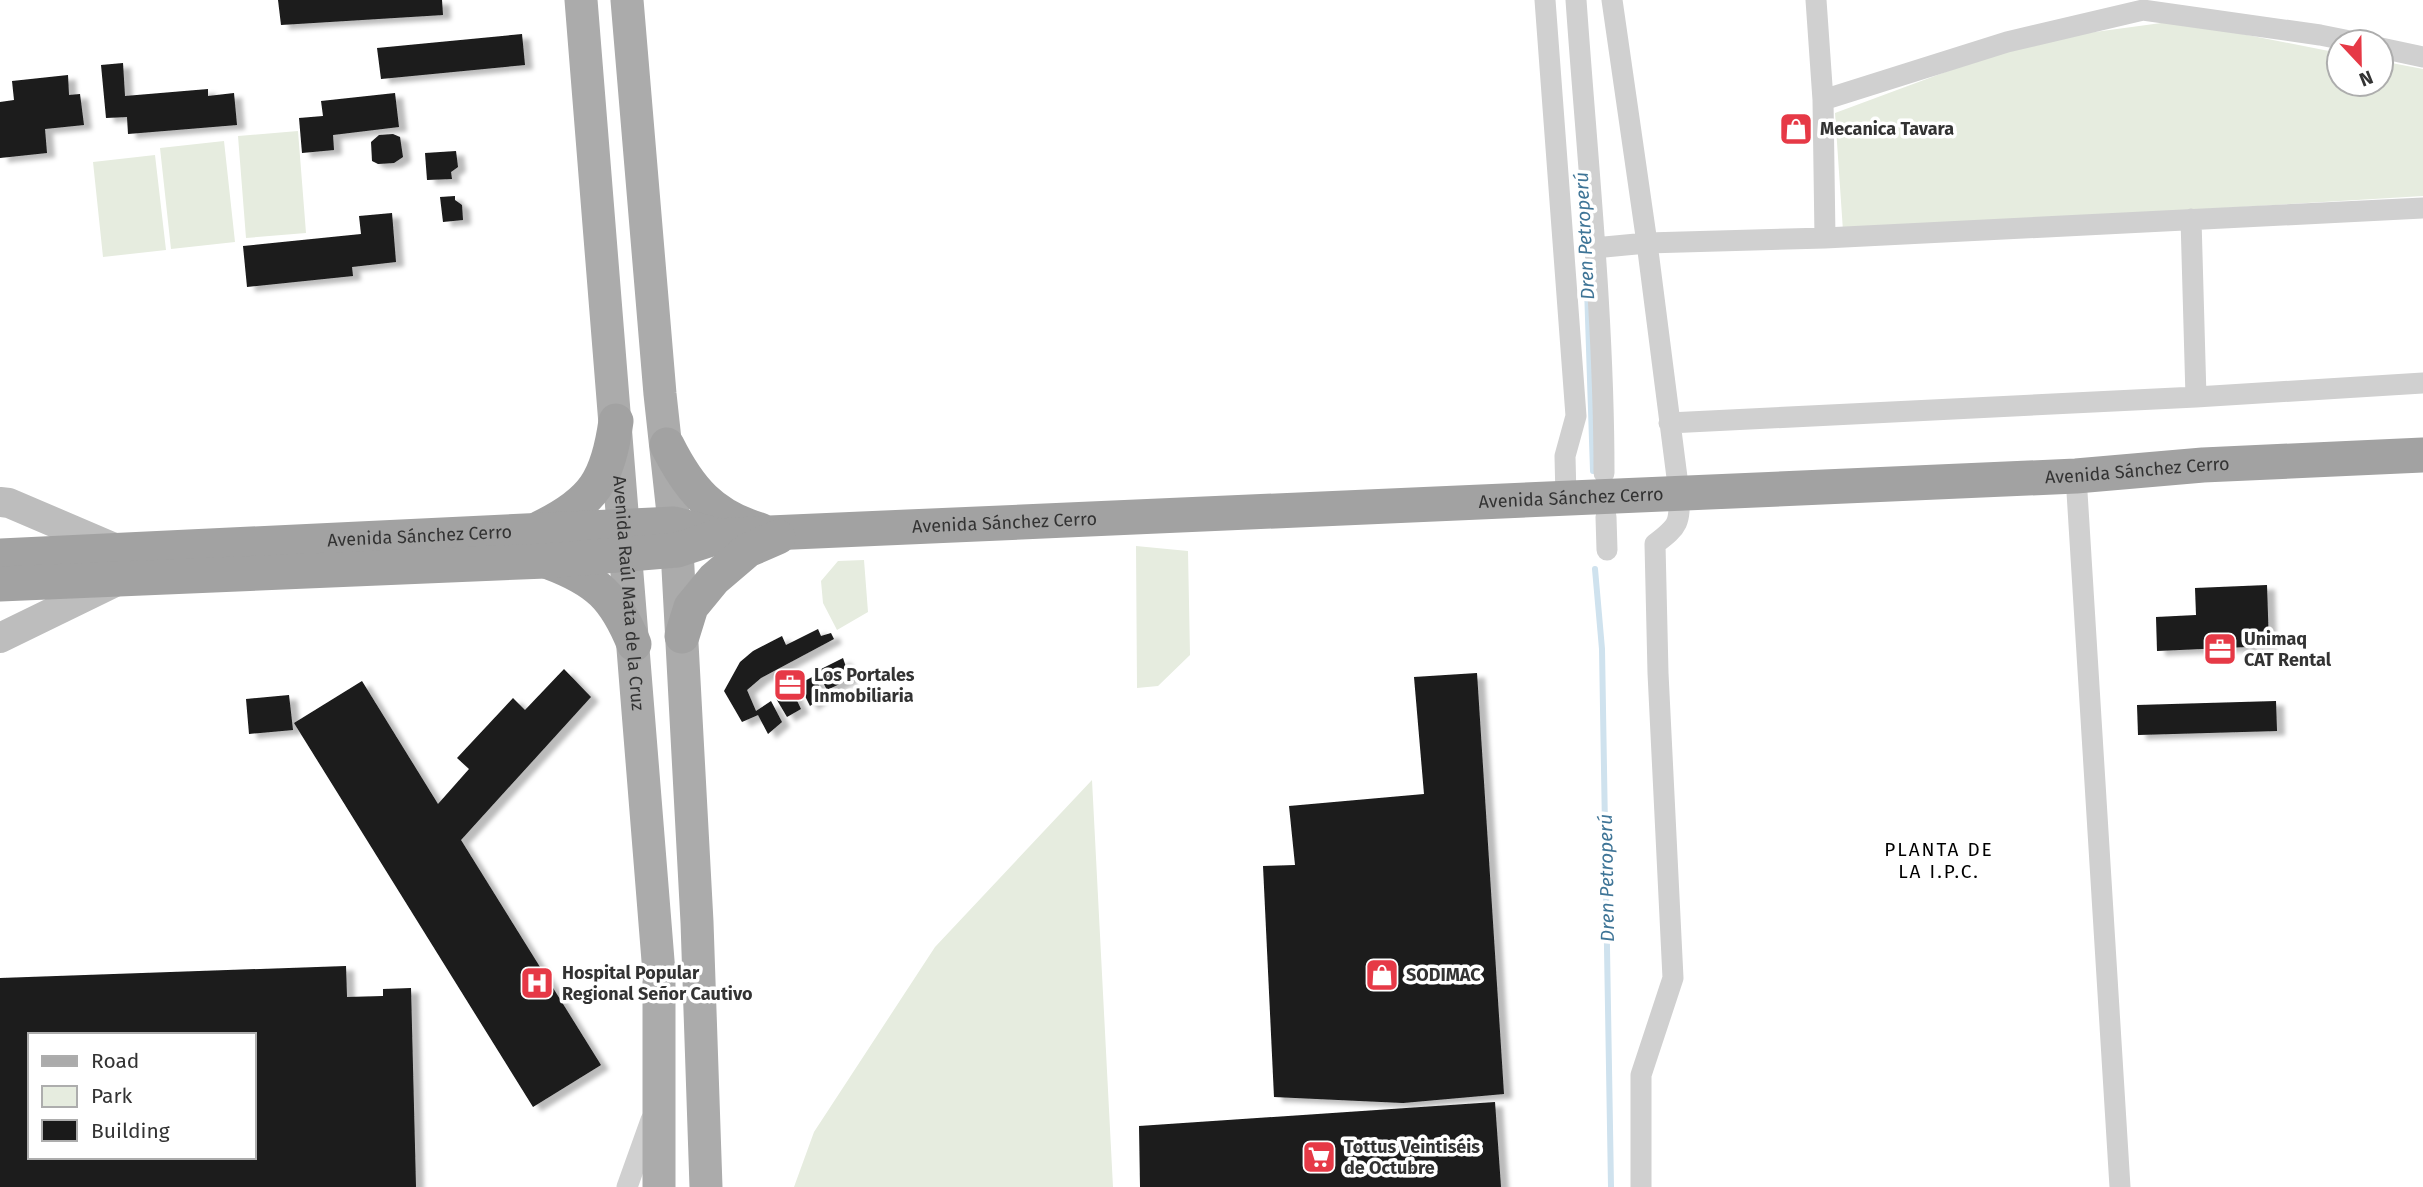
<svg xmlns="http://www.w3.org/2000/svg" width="2423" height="1187" font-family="'Fira Sans',sans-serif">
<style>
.green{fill:#e6ecdf}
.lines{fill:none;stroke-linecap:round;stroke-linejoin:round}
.stream{stroke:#cfe2ee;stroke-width:6}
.building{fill:#1a1a1a;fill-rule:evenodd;filter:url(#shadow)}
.minor{stroke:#d0d0d0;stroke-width:21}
.secondary{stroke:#bdbdbd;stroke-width:30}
.primary{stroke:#ababab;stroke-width:33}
.trunk{stroke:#a2a2a2;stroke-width:35}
.labels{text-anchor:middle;stroke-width:7;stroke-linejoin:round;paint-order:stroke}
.poi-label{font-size:18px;font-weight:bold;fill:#333;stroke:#fff;text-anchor:start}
.street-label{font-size:18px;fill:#333;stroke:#fff}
.water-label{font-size:19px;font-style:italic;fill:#3f7597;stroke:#fff}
.neighbourhood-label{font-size:19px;letter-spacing:2px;fill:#000;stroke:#fff}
</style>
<defs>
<filter id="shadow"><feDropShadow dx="8" dy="4.5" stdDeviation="2" flood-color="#0004"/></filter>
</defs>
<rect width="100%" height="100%" fill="#fff"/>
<path class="green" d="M 2176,21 L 2339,53 L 2339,84 L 2381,84 L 2381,61 L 2423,69 L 2423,196 L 1843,231 L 1835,113 L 2029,41 Z
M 298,131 L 306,233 L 246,238 L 238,136 Z
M 224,141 L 235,242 L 171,249 L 160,148 Z
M 155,155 L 166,250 L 103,257 L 93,162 Z
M 1136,546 L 1188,551 L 1190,655 L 1158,686 L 1137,688 Z
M 864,560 L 868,612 L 837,630 L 823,603 L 821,581 L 838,561 Z
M 1092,780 L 1113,1187 L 794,1187 L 814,1132 L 935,947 Z"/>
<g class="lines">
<path class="stream" d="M 1587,288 L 1593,471
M 1595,569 L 1602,649 L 1611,1187"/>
</g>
<path class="building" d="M 278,0 L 442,0 L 443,15 L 281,25 Z
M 522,34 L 525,65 L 381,79 L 377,48 Z
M 123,63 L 125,96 L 208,89 L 208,96 L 234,93 L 237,125 L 128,134 L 127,117 L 106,118 L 101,65 Z
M 68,75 L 69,95 L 80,94 L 84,125 L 45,129 L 47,153 L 0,158 L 0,102 L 14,100 L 12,81 Z
M 395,93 L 399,127 L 333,135 L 334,150 L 302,153 L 299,118 L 323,116 L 321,101 Z
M 393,134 L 400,137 L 403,157 L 394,163 L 378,164 L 372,161 L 371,142 L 379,135 Z
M 456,151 L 458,167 L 451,172 L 452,179 L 427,180 L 425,153 Z
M 455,196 L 455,200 L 462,205 L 463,220 L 443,222 L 440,197 Z
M 392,213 L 396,262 L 352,267 L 353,276 L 247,287 L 243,246 L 361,234 L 359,216 Z
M 2267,585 L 2269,646 L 2157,651 L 2156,617 L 2196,615 L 2195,588 Z
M 818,629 L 821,636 L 831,633 L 834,639 L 761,678 L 747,690 L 756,711 L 771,701 L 782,722 L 768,734 L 758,715 L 742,722 L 724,691 L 740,662 L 753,651 L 782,636 L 786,645 Z
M 843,658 L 850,679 L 827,690 L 817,671 Z
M 564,669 L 591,697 L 461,840 L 601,1065 L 533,1107 L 294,723 L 362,681 L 438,804 L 469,769 L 457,758 L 513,698 L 525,710 Z
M 1477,673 L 1504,1094 L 1403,1103 L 1274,1097 L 1263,866 L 1295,865 L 1289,806 L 1424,794 L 1414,677 Z
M 814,676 L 824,695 L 810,706 L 799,684 Z
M 790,686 L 801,709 L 787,717 L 774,695 Z
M 289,695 L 293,730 L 249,734 L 246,699 Z
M 2276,701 L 2277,731 L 2138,735 L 2137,705 Z
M 346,966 L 347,997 L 383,996 L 383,989 L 411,988 L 416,1187 L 0,1187 L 0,978 ZM 30,1035 L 254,1035 L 254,1157 L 30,1157 Z
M 1495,1102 L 1501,1187 L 1140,1187 L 1139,1126 Z"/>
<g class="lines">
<path class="minor" d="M 1545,0 L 1576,416 L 1565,456 L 1566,498
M 1576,0 C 1587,157 1604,315 1604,473
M 1612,0 L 1647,243 L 1679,493 C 1680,523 1679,526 1655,544 L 1658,673 L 1673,978 L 1641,1075 L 1641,1187
M 1816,0 L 1823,100 L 1825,238
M 2381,48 L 2423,57
M 1823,100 L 2007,42 L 2143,10 L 2320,35 L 2355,42
M 2191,219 L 2196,397
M 1594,248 L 1647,243 L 1825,238 L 2423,208
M 1669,423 L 2196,397 L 2423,383
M 2076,476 L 2120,1187
M 1606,517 L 1607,550
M 627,1187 L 651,1120"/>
<path class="secondary" d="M 0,502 L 9,503 L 119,550
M 0,638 L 119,580"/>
<g class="primary">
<path id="s1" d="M 581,0 L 659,973 L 659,1187"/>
<path d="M 627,0 L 660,394 L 677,550 L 697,922 L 706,1187"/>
</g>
<g class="trunk">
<path d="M 667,445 C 689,489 712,516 760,530"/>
<path d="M 540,528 C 594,502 608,479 616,421"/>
<path id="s2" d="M 0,556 L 674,524 L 720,536"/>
<path d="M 549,562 C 597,580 615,597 634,644"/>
<path id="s3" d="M 0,584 L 546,561 L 677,550 L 720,536 L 770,533 L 2076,476 L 2203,465 L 2423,455"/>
<path d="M 682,636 L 691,607 L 714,579 L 748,550 L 778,537"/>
</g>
</g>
<defs>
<symbol id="shop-square" viewBox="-11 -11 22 22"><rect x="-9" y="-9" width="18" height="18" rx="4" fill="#e63946" stroke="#fff"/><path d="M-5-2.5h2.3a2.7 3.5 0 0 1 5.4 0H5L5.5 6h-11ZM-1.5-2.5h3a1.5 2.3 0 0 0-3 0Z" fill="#fff"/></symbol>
<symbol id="office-square" viewBox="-11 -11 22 22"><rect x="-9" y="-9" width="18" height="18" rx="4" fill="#e63946" stroke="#fff"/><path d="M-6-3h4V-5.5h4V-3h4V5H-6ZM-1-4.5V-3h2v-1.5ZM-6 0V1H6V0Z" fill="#fff"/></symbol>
<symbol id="hospital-square" viewBox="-11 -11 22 22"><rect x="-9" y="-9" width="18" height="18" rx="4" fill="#e63946" stroke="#fff"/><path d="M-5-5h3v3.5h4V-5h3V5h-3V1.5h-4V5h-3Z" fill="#fff"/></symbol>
<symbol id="supermarket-square" viewBox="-11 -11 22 22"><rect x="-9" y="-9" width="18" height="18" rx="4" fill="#e63946" stroke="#fff"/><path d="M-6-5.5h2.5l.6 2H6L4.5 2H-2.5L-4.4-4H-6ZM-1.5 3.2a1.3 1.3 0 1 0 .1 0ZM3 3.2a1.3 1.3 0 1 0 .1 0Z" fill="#fff"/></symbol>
</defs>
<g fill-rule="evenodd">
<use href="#shop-square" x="1777" y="110" width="38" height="38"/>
<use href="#office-square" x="2201" y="630" width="38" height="38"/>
<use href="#office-square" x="771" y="666" width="38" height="38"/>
<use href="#shop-square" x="1363" y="956" width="38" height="38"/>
<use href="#hospital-square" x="518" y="964" width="38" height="38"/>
<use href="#supermarket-square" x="1300" y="1138" width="38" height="38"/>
</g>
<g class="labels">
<g class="poi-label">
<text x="1820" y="135">Mecanica Tavara</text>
<text x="2244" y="645">Unimaq<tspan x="2244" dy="21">CAT Rental</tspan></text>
<text x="814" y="681">Los Portales<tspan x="814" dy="21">Inmobiliaria</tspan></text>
<text x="562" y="979">Hospital Popular<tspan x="562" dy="21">Regional Señor Cautivo</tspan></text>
<text x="1406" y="981">SODIMAC</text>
<text x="1344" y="1153">Tottus Veintiséis<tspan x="1344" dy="21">de Octubre</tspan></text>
</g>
<g class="street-label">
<text dy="6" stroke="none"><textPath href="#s3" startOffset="2142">Avenida Sánchez Cerro</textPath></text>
<text dy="6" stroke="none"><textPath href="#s3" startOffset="1575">Avenida Sánchez Cerro</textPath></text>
<text dy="6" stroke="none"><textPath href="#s3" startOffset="1008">Avenida Sánchez Cerro</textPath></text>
<text dy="6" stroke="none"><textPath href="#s2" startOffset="420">Avenida Sánchez Cerro</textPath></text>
<text dy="6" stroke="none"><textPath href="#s1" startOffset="595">Avenida Raúl Mata de la Cruz</textPath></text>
</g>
<g class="water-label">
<text transform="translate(1584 236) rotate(-93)" y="7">Dren Petroperú</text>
<text transform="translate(1606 878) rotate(-91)" y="7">Dren Petroperú</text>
</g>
<g class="neighbourhood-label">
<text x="1939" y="856">PLANTA DE<tspan x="1939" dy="22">LA I.P.C.</tspan></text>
</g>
</g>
<rect x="28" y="1033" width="228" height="126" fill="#ffffff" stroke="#adadad" stroke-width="2"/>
<rect x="42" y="1056" width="35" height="10" fill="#ababab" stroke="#adadad" stroke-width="2"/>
<text x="91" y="1068" font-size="21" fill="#333333">Road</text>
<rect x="42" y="1086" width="35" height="21" fill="#e6ecdf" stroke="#adadad" stroke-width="2"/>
<text x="91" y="1103" font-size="21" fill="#333333">Park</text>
<rect x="42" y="1120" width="35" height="21" fill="#1a1a1a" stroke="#adadad" stroke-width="2"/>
<text x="91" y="1138" font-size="21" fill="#333333">Building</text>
<g transform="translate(2360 63) rotate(158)"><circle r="33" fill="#ffffff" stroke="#adadad" stroke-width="2"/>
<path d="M0-5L12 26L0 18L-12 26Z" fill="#e63946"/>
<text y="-10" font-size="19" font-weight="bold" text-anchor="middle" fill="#333333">N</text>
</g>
</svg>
